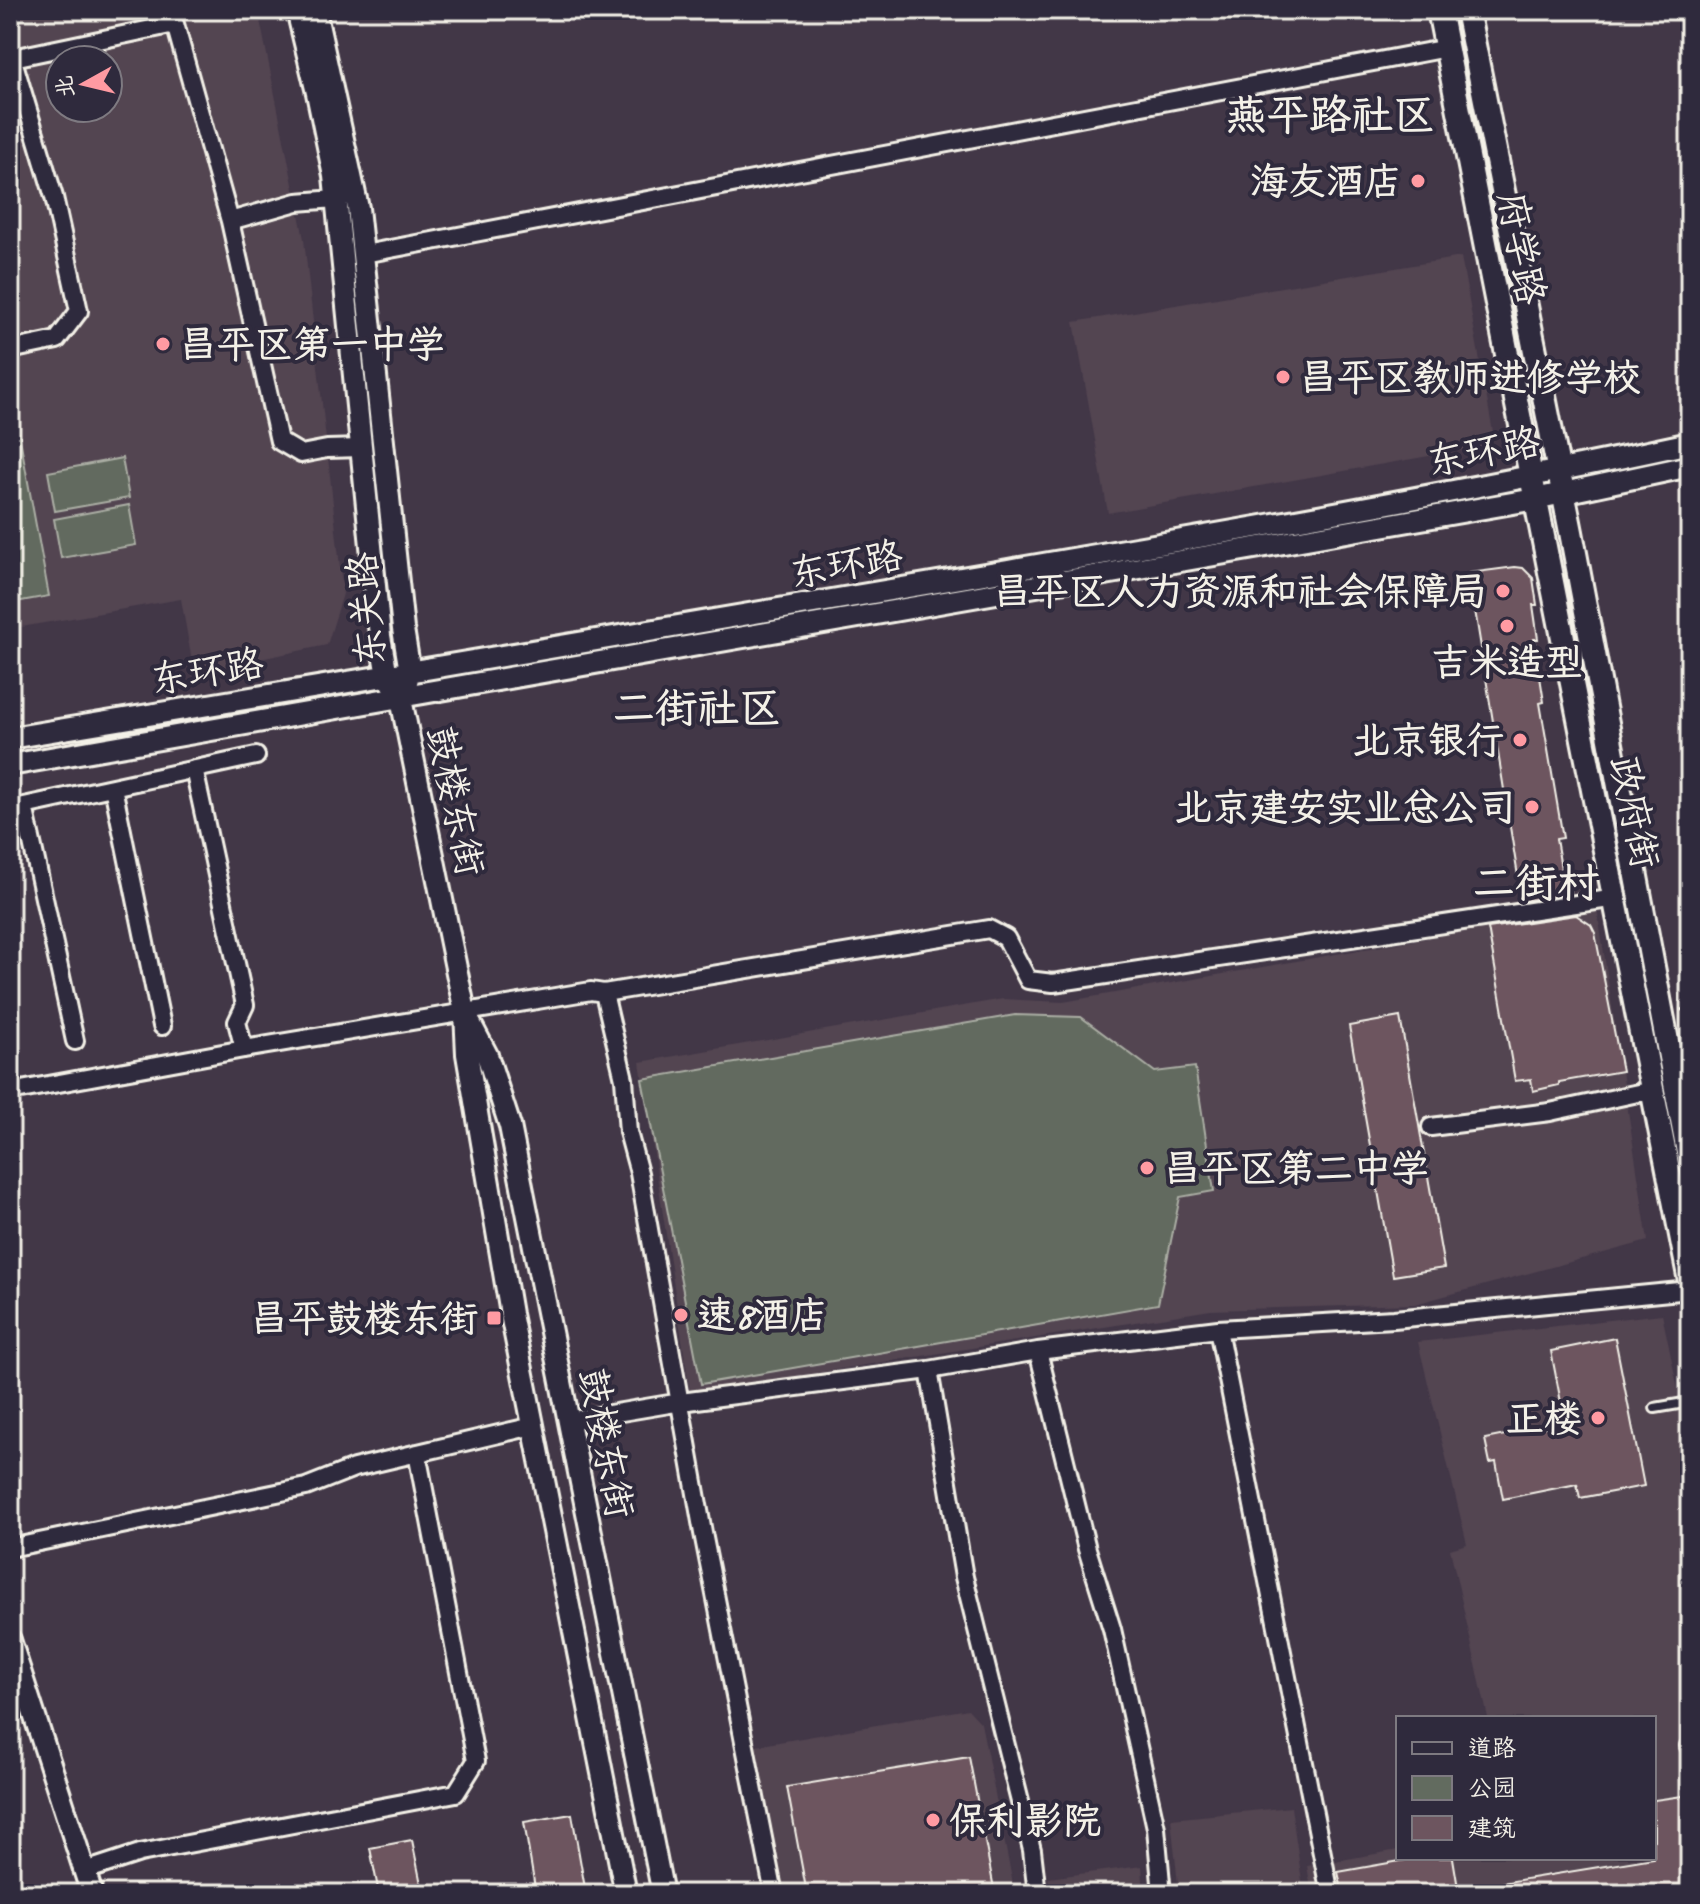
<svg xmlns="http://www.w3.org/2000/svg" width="1700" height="1904" font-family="Caveat,'LXGW WenKai TC',sans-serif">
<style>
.built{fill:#524451;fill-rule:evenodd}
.green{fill:#626b5f;stroke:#abaea4;stroke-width:2}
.building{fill:#6d555f;stroke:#f4f1e8;stroke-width:2}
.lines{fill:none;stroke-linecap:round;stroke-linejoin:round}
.service-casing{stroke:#f4f1e8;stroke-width:14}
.minor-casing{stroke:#f4f1e8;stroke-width:22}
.tertiary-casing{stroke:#f4f1e8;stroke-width:26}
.secondary-casing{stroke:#f4f1e8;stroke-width:28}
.path{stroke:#f4f1e8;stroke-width:3;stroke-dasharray:8 6;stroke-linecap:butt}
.service{stroke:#2f2a3d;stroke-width:8}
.minor{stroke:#2f2a3d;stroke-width:16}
.tertiary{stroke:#2f2a3d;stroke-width:20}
.secondary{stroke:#2f2a3d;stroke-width:22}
.poi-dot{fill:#ff9aa2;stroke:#2f2a3d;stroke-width:3}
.labels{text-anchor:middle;stroke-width:8;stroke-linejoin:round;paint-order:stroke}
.poi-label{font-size:38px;font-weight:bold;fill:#f4f1e8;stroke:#2f2a3d;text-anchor:end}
.street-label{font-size:38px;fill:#f4f1e8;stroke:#2f2a3d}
.quarter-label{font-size:42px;font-weight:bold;fill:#f4f1e8;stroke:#2f2a3d}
</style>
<rect width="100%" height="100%" fill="#423747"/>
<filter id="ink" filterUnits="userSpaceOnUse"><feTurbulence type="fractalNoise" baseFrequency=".0125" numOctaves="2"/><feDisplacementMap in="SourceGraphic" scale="16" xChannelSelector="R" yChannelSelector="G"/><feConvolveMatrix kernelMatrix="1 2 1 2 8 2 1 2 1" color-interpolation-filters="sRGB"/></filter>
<g filter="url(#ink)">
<path class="built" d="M 10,10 L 258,10 L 304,239 L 343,594 L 327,645 L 194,673 L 181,599 L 10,629 ZM 60,60 L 108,60 L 108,108 L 60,108 Z
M 1461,257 L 1493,432 L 1480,447 L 1108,513 L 1074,322 Z
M 1597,908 L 1648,1241 L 1415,1304 L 1211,1310 L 690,1393 L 640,1062 L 1003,999 L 1063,1002 Z
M 1662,1314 L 1690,1446 L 1690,1894 L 1312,1894 L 1307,1866 L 1398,1850 L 1398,1858 L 1654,1858 L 1654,1718 L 1488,1718 L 1450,1549 L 1467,1544 L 1418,1342 Z
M 968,1709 L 981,1723 L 1015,1894 L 779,1894 L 750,1747 Z
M 1291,1807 L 1304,1894 L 1179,1894 L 1171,1819 Z
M 1142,1866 L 1144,1894 L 1050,1894 L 1048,1878 Z"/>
<path class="green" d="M 19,433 L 49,596 L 10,603 L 10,435 Z
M 122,458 L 129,498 L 55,511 L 48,472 Z
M 129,505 L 136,545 L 61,558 L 54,519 Z
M 1015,1015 L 1081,1017 L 1155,1072 L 1195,1067 L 1214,1191 L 1180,1197 L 1158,1304 L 701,1384 L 642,1079 Z"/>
<path class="building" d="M 1515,567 L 1523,568 L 1533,578 L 1537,605 L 1533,605 L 1538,639 L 1534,639 L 1544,702 L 1540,703 L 1563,838 L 1556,839 L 1561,868 L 1566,867 L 1571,894 L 1522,901 L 1469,573 Z
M 1576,915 L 1591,925 L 1595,933 L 1622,1071 L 1559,1082 L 1559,1085 L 1533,1091 L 1531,1079 L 1515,1081 L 1488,928 Z
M 1400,1017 L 1444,1268 L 1393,1276 L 1349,1026 Z
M 1615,1338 L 1644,1486 L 1580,1498 L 1577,1484 L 1503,1499 L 1496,1462 L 1490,1463 L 1485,1439 L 1565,1423 L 1551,1351 Z
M 969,1757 L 995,1894 L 807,1894 L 787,1787 Z
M 1690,1795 L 1690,1822 L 1686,1822 L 1690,1846 L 1690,1894 L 1483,1894 L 1483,1886 L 1654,1858 L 1654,1800 Z
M 572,1814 L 586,1894 L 536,1894 L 524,1822 Z
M 412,1840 L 423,1894 L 379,1894 L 370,1848 Z
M 1417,1858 L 1453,1858 L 1459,1894 L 1343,1894 L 1338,1872 Z"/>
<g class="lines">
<defs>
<path id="service" d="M 1655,1408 L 1690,1402"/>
<path id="minor" d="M 13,58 L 175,24 L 230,221 L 279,441 L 301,454 L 327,449 L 361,448
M 230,221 L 297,202 L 336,199
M 364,254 L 1447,48
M 10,350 L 57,340 L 79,311 L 54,197 L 10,50
M 194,769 L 245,1005 L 237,1022 L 244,1049
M 113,787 L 162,1026
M 24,806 L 75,1041
M 10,809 L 256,756
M 604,993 L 624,1079 L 628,1132 L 639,1173 L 703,1533 L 774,1894
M 10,1092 L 244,1049 L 591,991 L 604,993 L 989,929 L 1006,938 L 1028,980 L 1053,983 L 1616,898
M 1431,1127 L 1550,1112 L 1652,1090
M 1218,1329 L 1330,1894
M 1038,1351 L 1087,1549 L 1112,1629 L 1156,1828 L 1162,1894
M 929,1370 L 964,1577 L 1032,1850 L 1037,1894
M 568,1421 L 681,1402 L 929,1370 L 1038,1351 L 1218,1329 L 1394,1319 L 1690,1290
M 10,1548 L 306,1487 L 354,1468 L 533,1426
M 1689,1746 L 1690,1746
M 85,1871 L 140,1853 L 456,1793 L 476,1761 L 417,1453"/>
<path id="tertiary" d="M 297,10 L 317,93 L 334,176 L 380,636 L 387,676 L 401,699 L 465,1012 L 467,1054 L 511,1314 L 626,1894
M 315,10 L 358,208 L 403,629 L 410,672 L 406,684
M 10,738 C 343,683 675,628 1008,570 C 1236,531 1464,492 1690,443
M 10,765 L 1535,499 L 1690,466
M 468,1019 L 487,1055 L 510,1126 L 663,1894
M 10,1640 L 92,1894"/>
<path id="secondary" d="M 1439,10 L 1690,1281
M 1467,10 L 1571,532 L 1690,1163"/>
</defs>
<use href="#service" class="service-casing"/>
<use href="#minor" class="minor-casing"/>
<use href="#tertiary" class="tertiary-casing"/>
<use href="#secondary" class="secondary-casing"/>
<path class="path" d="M 1680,1010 L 1690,1008"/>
<use href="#service" class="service"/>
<use href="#minor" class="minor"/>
<use href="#tertiary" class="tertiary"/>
<use href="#secondary" class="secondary"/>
</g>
</g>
<g class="poi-dot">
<circle cx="1418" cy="181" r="8"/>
<circle cx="163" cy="344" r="8"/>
<circle cx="1283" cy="377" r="8"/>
<circle cx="1503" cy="591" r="8"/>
<circle cx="1507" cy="626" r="8"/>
<circle cx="1520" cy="740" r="8"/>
<circle cx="1532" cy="807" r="8"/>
<circle cx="1147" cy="1168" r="8"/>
<circle cx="681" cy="1315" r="8"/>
<rect x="486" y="1310" width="16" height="16" rx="4"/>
<circle cx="1598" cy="1418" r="8"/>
<circle cx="933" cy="1820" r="8"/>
</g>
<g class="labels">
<g class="poi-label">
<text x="1402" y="194">海友酒店</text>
<text x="179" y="357" text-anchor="start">昌平区第一中学</text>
<text x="1299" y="390" text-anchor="start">昌平区教师进修学校</text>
<text x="1487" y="604">昌平区人力资源和社会保障局</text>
<text x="1507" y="675" text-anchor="middle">吉米造型</text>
<text x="1504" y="753">北京银行</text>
<text x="1516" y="820">北京建安实业总公司</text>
<text x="1163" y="1181" text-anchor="start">昌平区第二中学</text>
<text x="697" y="1328" text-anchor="start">速8酒店</text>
<text x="478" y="1331">昌平鼓楼东街</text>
<text x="1582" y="1431">正楼</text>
<text x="949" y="1833" text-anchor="start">保利影院</text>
</g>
<g class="street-label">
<text transform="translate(1522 248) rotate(79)" y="13">府学路</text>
<text transform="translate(1483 451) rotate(-11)" y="13">东环路</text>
<text transform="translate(846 564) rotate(-10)" y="13">东环路</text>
<text transform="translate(366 609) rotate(-95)" y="13">东关路</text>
<text transform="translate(207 671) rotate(-9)" y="13">东环路</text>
<text transform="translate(456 801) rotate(78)" y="13">鼓楼东街</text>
<text transform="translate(1635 812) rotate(78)" y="13">政府街</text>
<text transform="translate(607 1443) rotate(79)" y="13">鼓楼东街</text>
</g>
<g class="quarter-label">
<text x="1330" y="129">燕平路社区</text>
<text x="697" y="722">二街社区</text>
<text x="1536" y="897">二街村</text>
</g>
</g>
<rect width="1700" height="1904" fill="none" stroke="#2f2a3d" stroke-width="40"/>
<rect x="20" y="20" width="1660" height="1864" fill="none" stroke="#f4f1e8" stroke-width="3" filter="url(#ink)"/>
<rect x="1396" y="1716" width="260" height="144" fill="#2f2a3d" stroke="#7e7a81" stroke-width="2"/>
<rect x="1412" y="1742" width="40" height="12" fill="#2f2a3d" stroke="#7e7a81" stroke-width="2"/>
<text x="1468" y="1756" font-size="24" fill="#f4f1e8">道路</text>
<rect x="1412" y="1776" width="40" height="24" fill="#626b5f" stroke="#7e7a81" stroke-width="2"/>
<text x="1468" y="1796" font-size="24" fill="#f4f1e8">公园</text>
<rect x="1412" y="1816" width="40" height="24" fill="#6d555f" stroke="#7e7a81" stroke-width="2"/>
<text x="1468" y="1836" font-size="24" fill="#f4f1e8">建筑</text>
<g transform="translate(84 84) rotate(262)"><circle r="38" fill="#2f2a3d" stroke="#7e7a81" stroke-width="2"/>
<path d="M0-6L14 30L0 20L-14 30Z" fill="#ff9aa2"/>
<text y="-12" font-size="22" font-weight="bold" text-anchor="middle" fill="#f4f1e8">北</text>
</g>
</svg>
